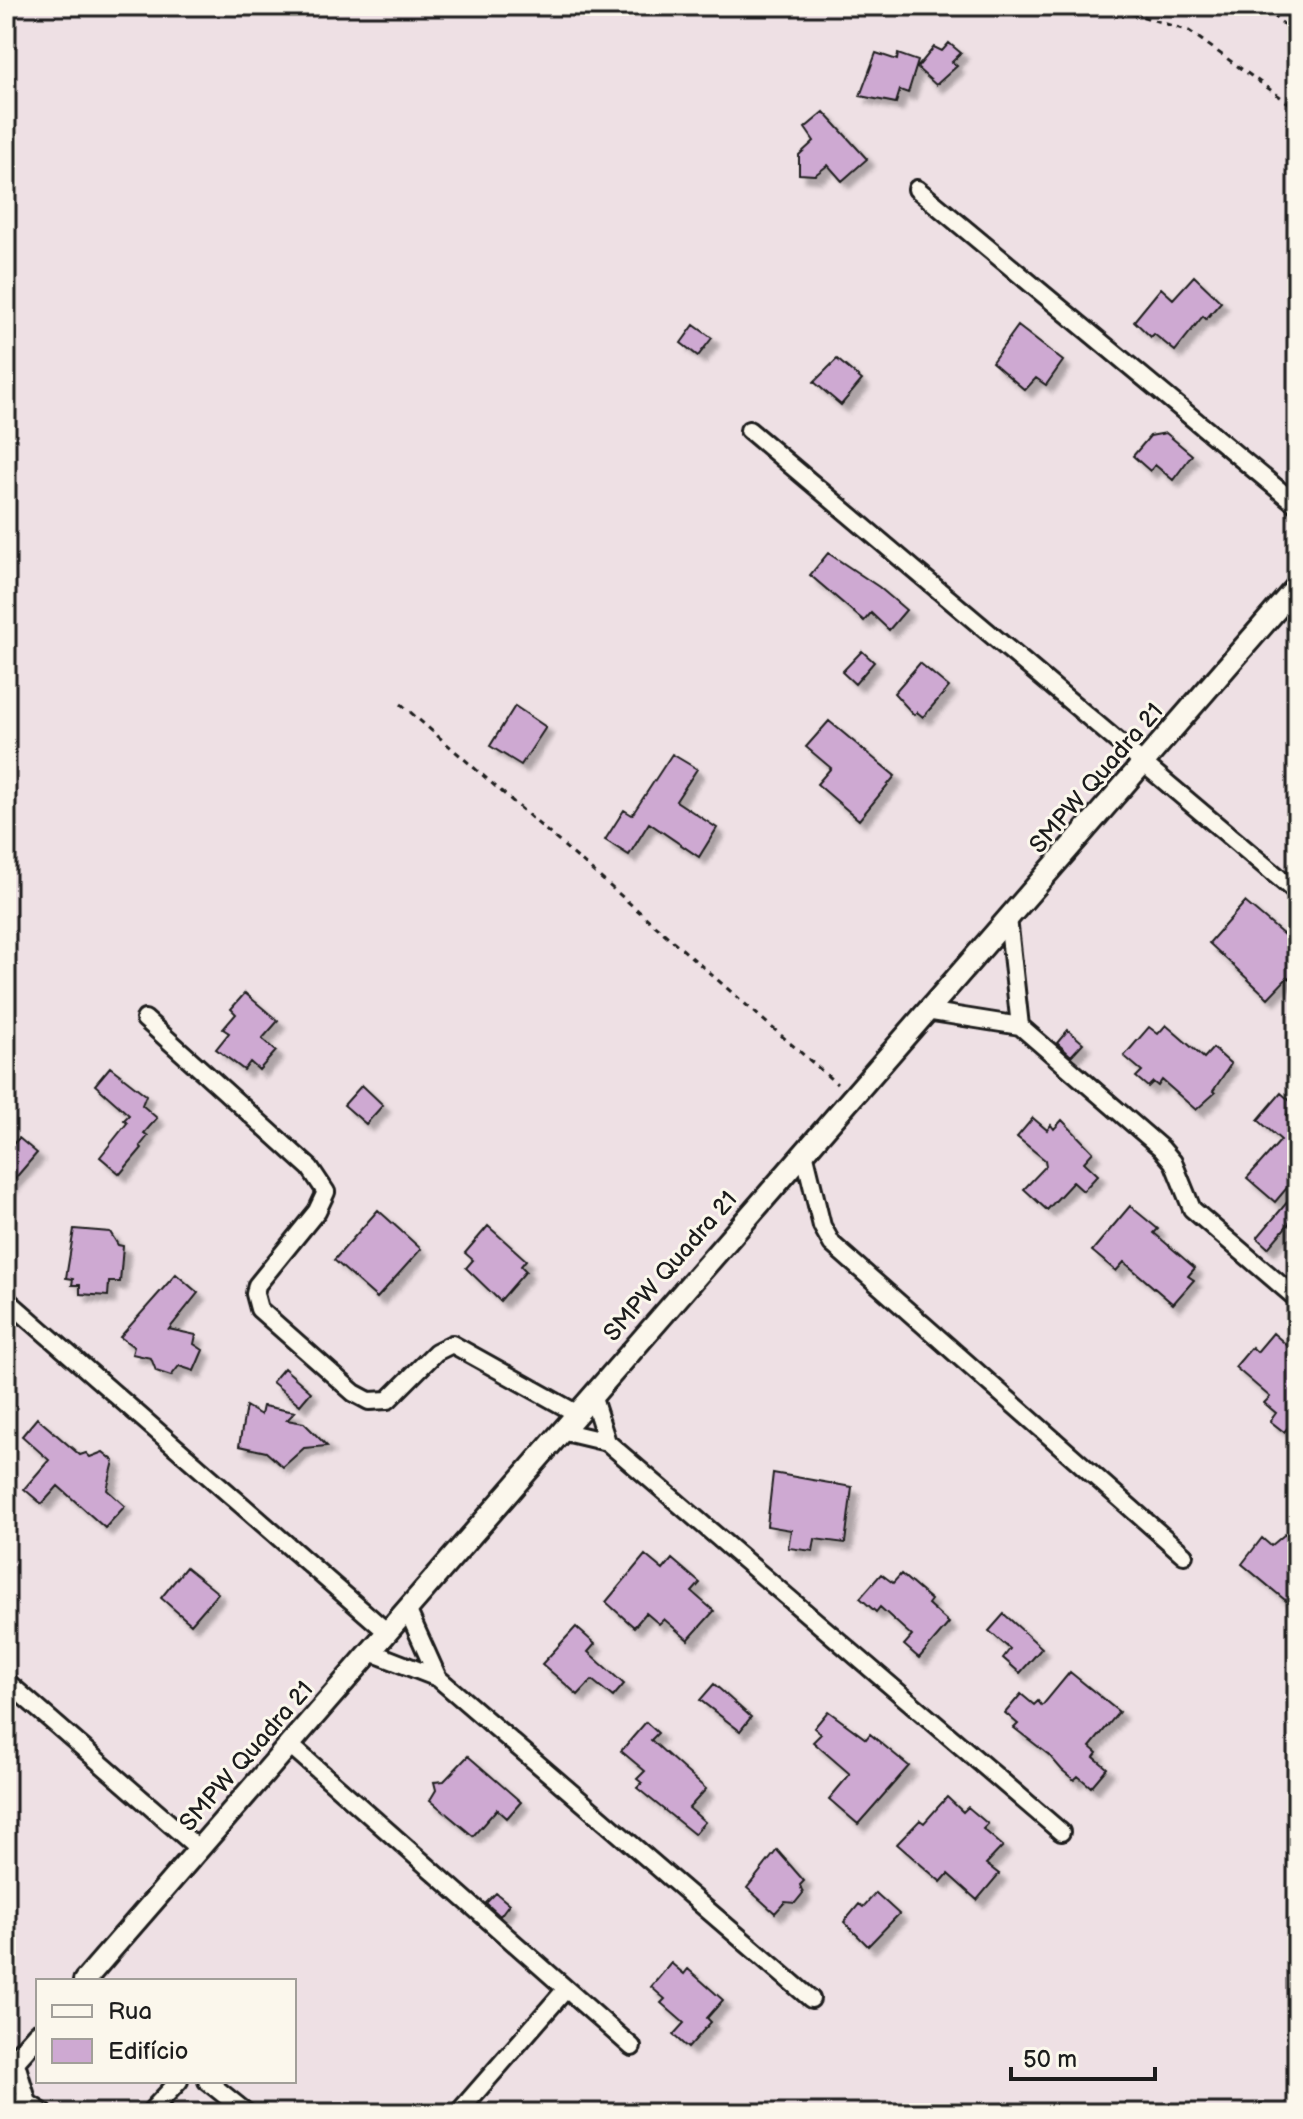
<svg xmlns="http://www.w3.org/2000/svg" width="1303" height="2119" font-family="'Balsamiq Sans',sans-serif">
<style>
.building{fill:#cea9d2;stroke:#1c1c1c;stroke-width:2;filter:url(#shadow)}
.lines{fill:none;stroke-linecap:round;stroke-linejoin:round}
.minor-casing{stroke:#1c1c1c;stroke-width:22}
.tertiary-casing{stroke:#1c1c1c;stroke-width:26}
.path{stroke:#1c1c1c;stroke-width:3;stroke-dasharray:6 6;stroke-linecap:butt}
.minor{stroke:#fbf7ec;stroke-width:16}
.tertiary{stroke:#fbf7ec;stroke-width:20}
.labels{text-anchor:middle;stroke-width:6;stroke-linejoin:round;paint-order:stroke}
.street-label{font-size:24px;fill:#1c1c1c;stroke:#fbf7ec}
</style>
<defs>
<filter id="shadow"><feDropShadow dx="7" dy="7" stdDeviation="2" flood-color="#0004"/></filter>
</defs>
<rect width="100%" height="100%" fill="#eee0e4"/>
<filter id="ink" filterUnits="userSpaceOnUse"><feTurbulence type="fractalNoise" baseFrequency=".0125" numOctaves="2"/><feDisplacementMap in="SourceGraphic" scale="16" xChannelSelector="R" yChannelSelector="G"/><feConvolveMatrix kernelMatrix="1 2 1 2 8 2 1 2 1" color-interpolation-filters="sRGB"/></filter>
<g filter="url(#ink)">
<path class="building" d="M 949,43 L 961,53 L 952,62 L 957,66 L 936,85 L 917,68 L 934,47 L 942,51 Z
M 876,53 L 897,60 L 898,54 L 918,61 L 908,93 L 900,90 L 896,103 L 860,96 Z
M 824,112 L 867,159 L 842,181 L 828,165 L 815,175 L 799,174 L 799,155 L 814,141 L 805,128 Z
M 1194,276 L 1221,302 L 1206,319 L 1203,316 L 1175,351 L 1154,334 L 1151,337 L 1134,321 L 1161,288 L 1173,299 Z
M 694,325 L 712,338 L 698,356 L 681,343 Z
M 1018,326 L 1063,361 L 1046,385 L 1036,378 L 1025,390 L 992,362 Z
M 837,359 L 862,380 L 841,405 L 814,382 Z
M 1166,433 L 1192,455 L 1173,480 L 1155,465 L 1150,471 L 1133,456 L 1150,436 Z
M 828,553 L 879,587 L 906,610 L 889,630 L 871,613 L 864,621 L 810,575 Z
M 862,651 L 874,662 L 855,684 L 842,672 Z
M 920,663 L 949,687 L 923,717 L 917,712 L 914,715 L 894,693 Z
M 515,706 L 546,727 L 521,765 L 490,746 Z
M 829,721 L 895,776 L 859,820 L 817,784 L 831,768 L 806,747 Z
M 672,754 L 697,769 L 676,801 L 717,828 L 699,857 L 649,823 L 629,855 L 605,840 L 624,810 L 632,815 Z
M 1245,902 L 1297,946 L 1297,984 L 1288,977 L 1268,998 L 1209,943 Z
M 245,993 L 278,1021 L 262,1039 L 276,1051 L 259,1070 L 250,1062 L 244,1070 L 216,1049 L 229,1033 L 223,1029 L 236,1014 L 231,1009 Z
M 1166,1025 L 1204,1058 L 1213,1048 L 1231,1064 L 1213,1091 L 1215,1093 L 1196,1110 L 1162,1080 L 1158,1086 L 1153,1082 L 1148,1087 L 1136,1077 L 1142,1071 L 1124,1056 L 1149,1027 L 1158,1034 Z
M 1068,1030 L 1083,1043 L 1071,1056 L 1057,1043 Z
M 110,1067 L 146,1095 L 142,1105 L 157,1118 L 144,1133 L 148,1136 L 140,1146 L 142,1148 L 120,1174 L 100,1157 L 127,1123 L 124,1120 L 129,1115 L 95,1085 Z
M 362,1085 L 383,1105 L 366,1124 L 344,1105 Z
M 1281,1093 L 1295,1105 L 1286,1116 L 1295,1124 L 1297,1121 L 1297,1176 L 1275,1202 L 1247,1178 L 1281,1140 L 1258,1120 Z
M 1033,1118 L 1047,1130 L 1051,1125 L 1054,1129 L 1062,1120 L 1093,1152 L 1084,1162 L 1098,1175 L 1083,1191 L 1073,1182 L 1047,1210 L 1024,1189 L 1046,1166 L 1045,1160 L 1017,1137 Z
M 19,1138 L 37,1153 L 6,1189 L 6,1151 Z
M 1289,1200 L 1297,1207 L 1297,1214 L 1268,1248 L 1257,1238 Z
M 1130,1206 L 1158,1229 L 1154,1233 L 1195,1268 L 1188,1276 L 1194,1280 L 1173,1304 L 1124,1262 L 1116,1271 L 1092,1251 Z
M 378,1210 L 421,1249 L 377,1298 L 334,1260 Z
M 488,1226 L 526,1260 L 521,1266 L 526,1271 L 500,1301 L 466,1268 L 473,1260 L 465,1253 Z
M 74,1229 L 110,1232 L 118,1245 L 123,1246 L 120,1282 L 109,1282 L 108,1296 L 80,1294 L 80,1285 L 72,1285 L 73,1279 L 66,1278 Z
M 176,1274 L 198,1293 L 169,1329 L 196,1335 L 194,1344 L 203,1350 L 194,1371 L 179,1366 L 171,1376 L 156,1371 L 151,1358 L 132,1354 L 134,1347 L 120,1337 Z
M 1273,1333 L 1297,1354 L 1297,1417 L 1284,1432 L 1270,1421 L 1276,1413 L 1264,1403 L 1270,1397 L 1235,1367 L 1252,1347 L 1257,1352 Z
M 284,1368 L 311,1392 L 300,1405 L 272,1382 Z
M 246,1406 L 261,1415 L 263,1406 L 295,1412 L 287,1420 L 304,1423 L 327,1446 L 304,1448 L 283,1467 L 266,1452 L 239,1446 Z
M 37,1418 L 80,1455 L 86,1453 L 90,1457 L 103,1452 L 114,1461 L 107,1490 L 125,1506 L 105,1528 L 58,1486 L 42,1504 L 24,1489 L 49,1460 L 22,1436 Z
M 773,1473 L 852,1487 L 845,1543 L 815,1539 L 813,1551 L 788,1548 L 791,1530 L 767,1526 Z
M 1297,1524 L 1297,1610 L 1242,1564 L 1262,1538 L 1271,1546 Z
M 645,1555 L 663,1570 L 672,1559 L 700,1583 L 692,1592 L 714,1611 L 688,1640 L 664,1619 L 659,1624 L 646,1613 L 634,1627 L 606,1602 Z
M 186,1567 L 218,1593 L 191,1624 L 161,1598 Z
M 881,1574 L 893,1583 L 901,1574 L 931,1600 L 928,1604 L 949,1623 L 919,1658 L 904,1645 L 912,1636 L 880,1607 L 876,1612 L 860,1598 Z
M 1004,1614 L 1042,1648 L 1020,1673 L 1003,1658 L 1010,1649 L 989,1631 Z
M 576,1627 L 595,1644 L 588,1652 L 624,1684 L 613,1697 L 592,1680 L 578,1695 L 542,1664 Z
M 1070,1672 L 1119,1712 L 1090,1747 L 1097,1753 L 1094,1757 L 1107,1768 L 1091,1787 L 1078,1776 L 1074,1780 L 1062,1770 L 1049,1755 L 1014,1728 L 1018,1724 L 1005,1713 L 1021,1694 L 1034,1705 L 1038,1701 L 1042,1706 Z
M 714,1684 L 751,1717 L 740,1731 L 700,1700 Z
M 828,1711 L 866,1739 L 870,1734 L 909,1766 L 858,1824 L 829,1799 L 850,1774 L 813,1742 L 821,1734 L 814,1728 Z
M 646,1722 L 658,1733 L 651,1740 L 706,1789 L 689,1808 L 705,1822 L 694,1834 L 637,1788 L 642,1783 L 637,1779 L 645,1771 L 621,1751 Z
M 468,1756 L 521,1802 L 507,1818 L 497,1809 L 473,1836 L 430,1800 L 436,1790 L 434,1782 L 444,1781 Z
M 947,1797 L 963,1812 L 968,1807 L 988,1824 L 983,1829 L 1003,1846 L 986,1864 L 999,1874 L 977,1900 L 948,1874 L 941,1882 L 897,1844 L 920,1820 L 924,1823 Z
M 777,1850 L 804,1881 L 800,1885 L 803,1893 L 795,1903 L 785,1902 L 775,1913 L 747,1888 Z
M 496,1893 L 509,1904 L 500,1916 L 486,1903 Z
M 876,1893 L 899,1914 L 868,1946 L 844,1922 L 859,1904 L 863,1907 Z
M 671,1963 L 684,1974 L 688,1969 L 723,2000 L 707,2018 L 711,2022 L 688,2048 L 673,2035 L 684,2023 L 661,2003 L 665,1999 L 651,1987 Z"/>
<g class="lines">
<defs>
<path id="minor" d="M 917,189 L 1297,505
M 749,430 L 1297,893
M 1008,918 L 1020,1026
M 926,1011 L 1020,1026 L 1161,1148 L 1173,1162 L 1192,1209 L 1297,1299
M 145,1019 L 310,1168 L 326,1192 L 317,1211 L 257,1285 L 255,1294 L 259,1309 L 354,1393 L 369,1401 L 388,1400 L 436,1352 L 452,1344 L 576,1413
M 804,1152 L 822,1226 L 832,1244 L 1184,1555
M 6,1299 L 387,1632
M 592,1395 L 607,1442
M 561,1431 L 607,1442 L 1061,1832
M 407,1609 L 438,1678
M 371,1652 L 438,1678 L 811,1999
M 6,1681 L 199,1849
M 290,1745 L 632,2047
M 15,2060 L 28,2103
M 207,2081 L 247,2113
M 6,2102 L 28,2103 L 44,2113
M 149,2113 L 179,2081
M 458,2113 L 566,1989"/>
<path id="tertiary" d="M 84,1981 L 1297,586
M 6,2070 L 38,2034"/>
</defs>
<use href="#minor" class="minor-casing"/>
<use href="#tertiary" class="tertiary-casing"/>
<path class="path" d="M 1108,6 L 1189,31 L 1297,109
M 1263,6 L 1297,36
M 401,704 L 837,1084"/>
<use href="#minor" class="minor"/>
<use href="#tertiary" class="tertiary"/>
</g>
</g>
<g class="labels">
<g class="street-label">
<text transform="translate(1096 778) rotate(-49)" y="8">SMPW Quadra 21</text>
<text transform="translate(670 1266) rotate(-49)" y="8">SMPW Quadra 21</text>
<text transform="translate(246 1756) rotate(-49)" y="8">SMPW Quadra 21</text>
</g>
</g>
<rect width="1303" height="2119" fill="none" stroke="#fbf7ec" stroke-width="32"/>
<rect x="16" y="16" width="1271" height="2087" fill="none" stroke="#1c1c1c" stroke-width="3" filter="url(#ink)"/>
<rect x="36" y="1979" width="260" height="104" fill="#fbf7ec" stroke="#a29f99" stroke-width="2"/>
<rect x="52" y="2005" width="40" height="12" fill="#fbf7ec" stroke="#a29f99" stroke-width="2"/>
<text x="108" y="2019" font-size="24" fill="#1c1c1c">Rua</text>
<rect x="52" y="2039" width="40" height="24" fill="#cea9d2" stroke="#a29f99" stroke-width="2"/>
<text x="108" y="2059" font-size="24" fill="#1c1c1c">Edifício</text>
<path d="M1011 2067v12h144v-12" fill="none" stroke="#1c1c1c" stroke-width="4"/>
<text x="1023" y="2067" font-size="24" fill="#1c1c1c" stroke="#fbf7ec" stroke-width="6" paint-order="stroke">50 m</text>
</svg>
